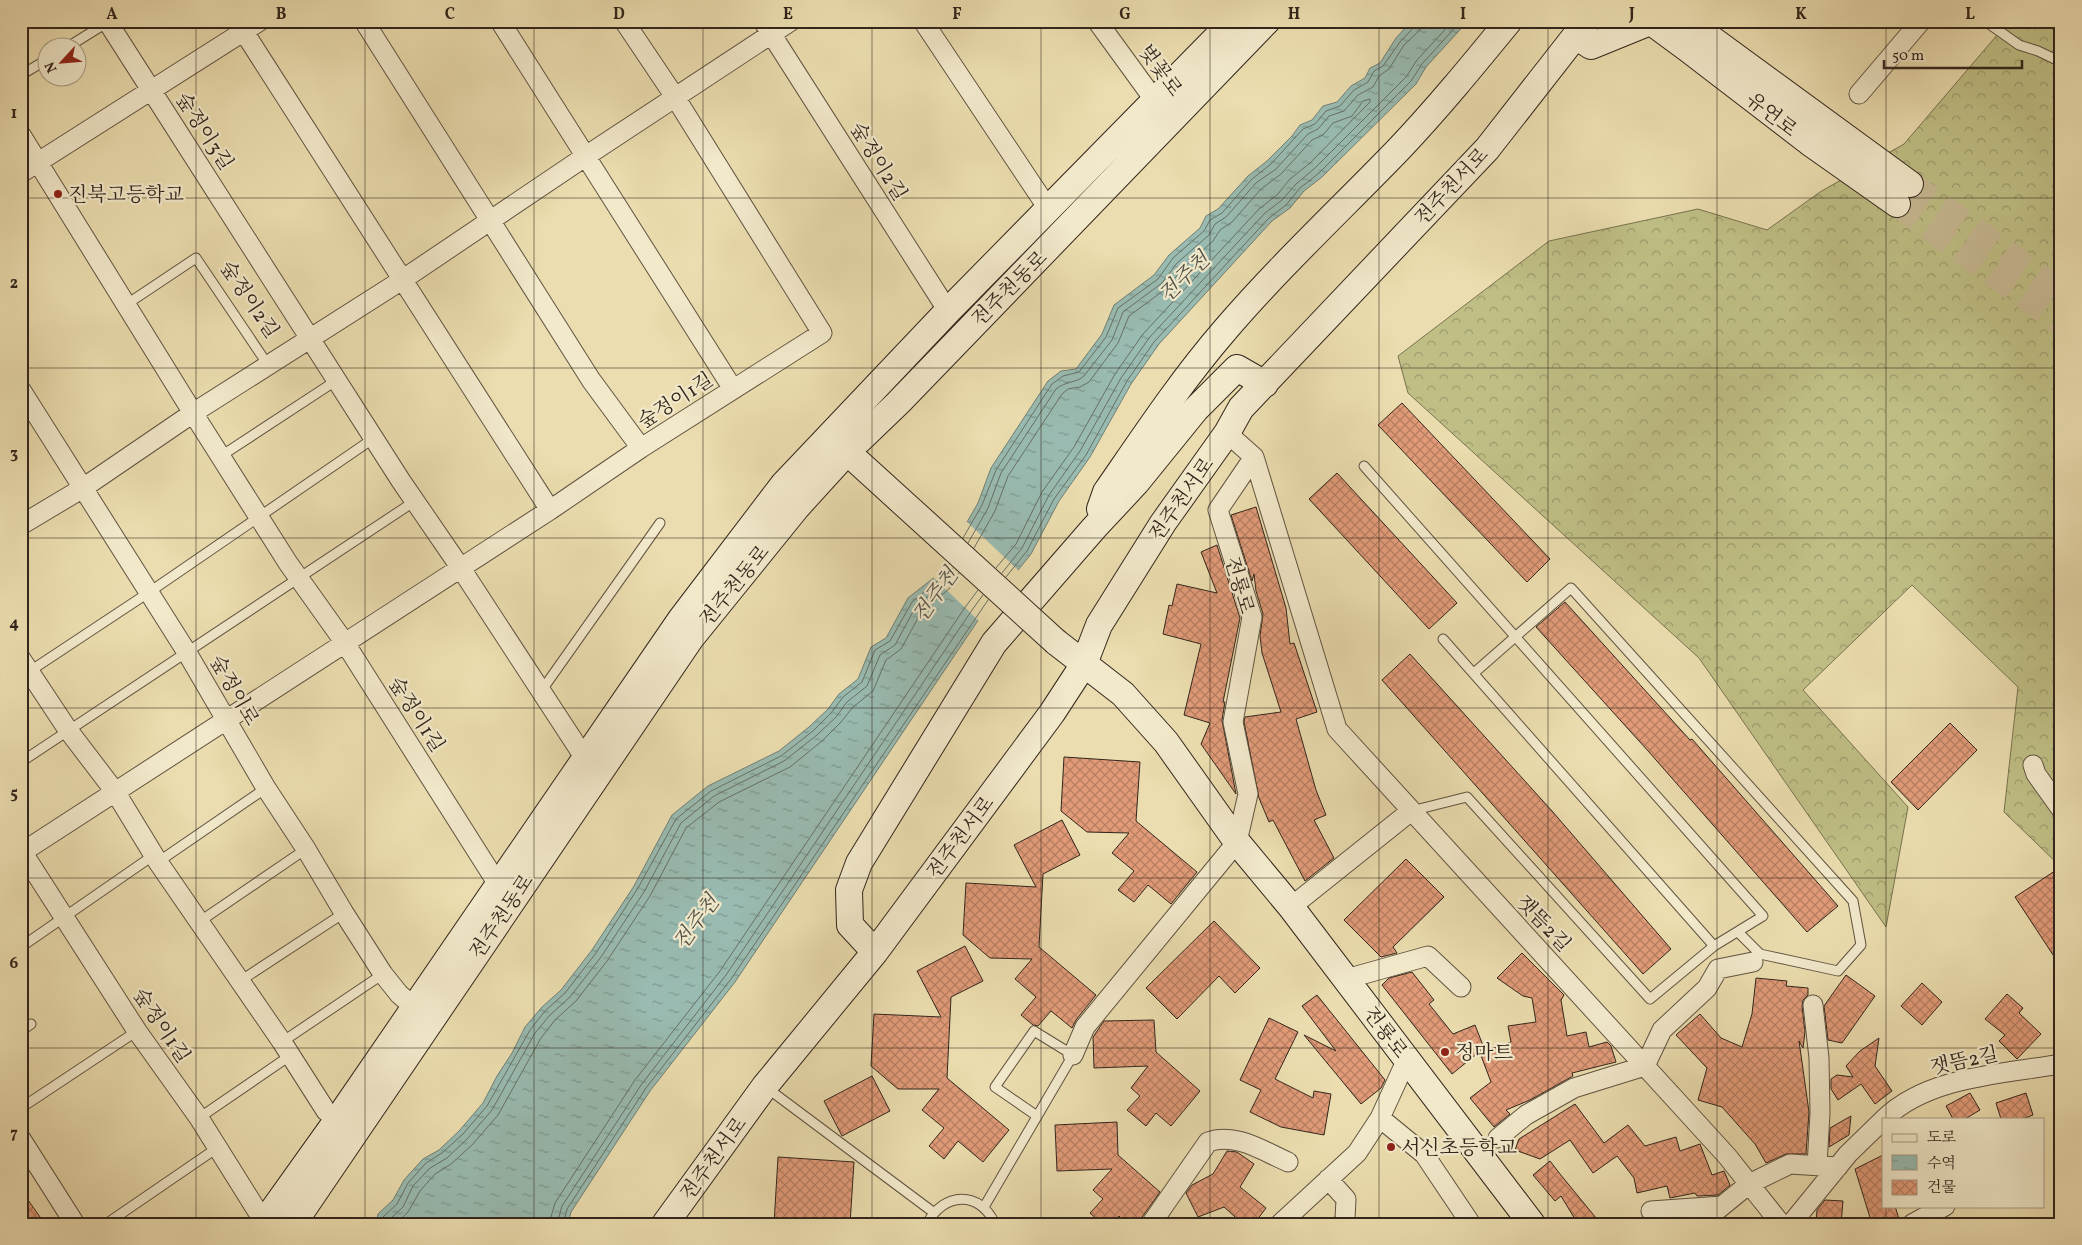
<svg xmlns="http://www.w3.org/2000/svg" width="2082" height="1245" font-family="Vollkorn,'Noto Serif KR',serif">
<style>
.forest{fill:url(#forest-crowns);stroke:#787250}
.water{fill:url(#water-ripples);stroke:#707f75}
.pier{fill:#ebddaf}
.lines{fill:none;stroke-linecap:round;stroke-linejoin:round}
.shore{stroke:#667066;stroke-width:1}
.building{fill:url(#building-cross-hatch);stroke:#32251c}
.secondary-tunnel{stroke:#c6b892;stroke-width:26;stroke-dasharray:26 13;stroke-linecap:butt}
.lane-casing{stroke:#605341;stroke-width:11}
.street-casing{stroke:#605341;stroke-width:21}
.secondary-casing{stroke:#32251c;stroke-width:28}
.lane{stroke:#f2e9cb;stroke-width:9}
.street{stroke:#f2e9cb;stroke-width:19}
.secondary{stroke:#f2e9cb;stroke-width:26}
.secondary-bridge-casing{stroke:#32251c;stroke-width:28;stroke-linecap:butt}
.secondary-bridge{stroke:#f2e9cb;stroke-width:26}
.grid{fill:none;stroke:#32251c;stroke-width:1;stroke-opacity:0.55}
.poi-dot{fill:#8f2418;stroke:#f2e9cb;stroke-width:2}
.labels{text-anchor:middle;stroke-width:4.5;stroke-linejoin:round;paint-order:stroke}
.street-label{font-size:20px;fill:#32251c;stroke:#f2e9cb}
.poi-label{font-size:20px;fill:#32251c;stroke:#f2e9cb;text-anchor:start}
.water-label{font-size:21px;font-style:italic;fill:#515249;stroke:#f2e9cb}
.neatline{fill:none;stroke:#32251c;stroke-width:2}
.grid-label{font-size:16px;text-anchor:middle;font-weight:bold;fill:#32251c}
</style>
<defs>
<pattern id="forest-crowns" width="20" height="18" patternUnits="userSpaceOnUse" patternTransform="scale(1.25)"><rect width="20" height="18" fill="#bfbf85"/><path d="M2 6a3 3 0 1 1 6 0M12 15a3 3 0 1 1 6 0" fill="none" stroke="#9c9b6c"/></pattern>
<pattern id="water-ripples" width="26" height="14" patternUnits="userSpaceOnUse" patternTransform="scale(1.25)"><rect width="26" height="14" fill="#99bbb1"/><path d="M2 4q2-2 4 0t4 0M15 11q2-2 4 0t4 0" fill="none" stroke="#7d988f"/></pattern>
<pattern id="building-cross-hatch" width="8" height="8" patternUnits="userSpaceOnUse" patternTransform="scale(1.25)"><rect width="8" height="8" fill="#e19b78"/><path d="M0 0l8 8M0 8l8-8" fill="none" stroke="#b77e62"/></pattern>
</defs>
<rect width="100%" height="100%" fill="#ebddaf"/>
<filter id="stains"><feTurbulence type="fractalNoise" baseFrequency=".004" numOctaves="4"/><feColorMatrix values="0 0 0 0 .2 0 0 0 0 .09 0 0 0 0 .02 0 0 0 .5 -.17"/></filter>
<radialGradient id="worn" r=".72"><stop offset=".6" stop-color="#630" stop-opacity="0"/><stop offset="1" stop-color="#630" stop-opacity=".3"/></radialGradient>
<path class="forest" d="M 2009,21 L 2061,21 L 2061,867 L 2004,812 L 2018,687 L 1912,585 L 1803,690 L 1908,807 L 1886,927 L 1699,658 L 1408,393 L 1398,356 L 1549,241 L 1698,209 L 1767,230 L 1820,192 L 1904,144 Z"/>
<path class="water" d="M 1415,21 L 1468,21 L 1426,67 L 1416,84 L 1322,177 L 1304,191 L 1290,208 L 1272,221 L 1159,344 L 1131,384 L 1090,457 L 1059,501 L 1031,554 L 981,616 L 735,982 L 650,1091 L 571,1212 L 568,1224 L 376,1224 L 378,1214 L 393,1200 L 404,1180 L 423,1159 L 439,1150 L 459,1131 L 483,1103 L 497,1076 L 512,1053 L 525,1027 L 542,1007 L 561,990 L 592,950 L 634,886 L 672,815 L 708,786 L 779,751 L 809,727 L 828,709 L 839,694 L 858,679 L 871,647 L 886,638 L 908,598 L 936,576 L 978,503 L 991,468 L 1048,381 L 1061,371 L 1076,369 L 1102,334 L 1114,305 L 1154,275 L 1169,255 L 1200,228 L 1206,216 L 1218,209 L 1248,176 L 1267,161 L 1292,136 L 1300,125 L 1312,120 L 1323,106 L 1337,102 L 1351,86 L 1365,78 L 1370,68 L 1380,63 L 1396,38 L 1408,25 Z"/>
<path class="pier" d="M 965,520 L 1020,572 L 980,622 L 932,576 Z"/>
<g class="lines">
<path class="shore" d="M 963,538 L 982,505 L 996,470 L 1052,384 L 1063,376 L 1079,372 L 1106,337 L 1118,308 L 1158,279 L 1173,258 L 1204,231 L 1210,220 L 1222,213 L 1252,179 L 1271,164 L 1303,129 L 1315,124 L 1326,111 L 1340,106 L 1354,90 L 1368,82 L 1374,71 L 1383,66 L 1400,42 L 1415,26 L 1417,21
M 968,543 L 988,508 L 1001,473 L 1056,389 C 1066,381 1076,383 1084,376 L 1112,340 L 1123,312 L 1162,283 L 1177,263 L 1209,235 L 1215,224 L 1226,217 L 1256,183 L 1276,169 L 1308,134 L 1318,129 L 1329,116 L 1344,111 L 1358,95 L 1373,87 L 1379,76 L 1389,69 L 1404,45 L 1420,30 L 1423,21
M 974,548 L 995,511 L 1008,476 L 1062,394 L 1068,389 L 1080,387 L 1089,382 L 1118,343 L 1129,316 L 1167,288 L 1183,268 L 1213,241 L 1220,230 L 1232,222 L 1261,189 L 1281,174 L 1312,140 L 1323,135 L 1333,123 L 1352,116 L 1363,101 L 1370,99 L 1370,102 L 1310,163 L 1290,179 L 1277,195 L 1259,209 L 1143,334 L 1115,374 L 1074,447 L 1042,492 L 1016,544 L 996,568
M 1002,573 L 1022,548 L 1049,495 L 1080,451 L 1121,378 L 1149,338 L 1265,213 L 1282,200 L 1296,184 L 1315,168 L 1406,77 L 1417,60 L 1453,21
M 1006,577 L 1027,551 L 1054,499 L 1086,455 L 1127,381 L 1154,342 L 1269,218 L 1286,205 L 1300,188 L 1319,173 L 1411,81 L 1422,64 L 1461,21
M 381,1224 L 383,1217 L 397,1204 L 408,1183 L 426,1163 L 442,1153 L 463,1134 L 487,1106 L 530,1030 L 545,1011 L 565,993 L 596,953 L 638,888 L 676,819 L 711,791 L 781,756 L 813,731 L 831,713 L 843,697 L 862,682 L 875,650 L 890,641 L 912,602 L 939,580 L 949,564
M 387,1224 L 389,1220 L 403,1207 L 413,1186 L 430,1168 L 447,1158 L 467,1139 L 492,1110 L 535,1033 L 550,1015 L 570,997 L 601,957 L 644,892 L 681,823 L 714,796 L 784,761 L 817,735 L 836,717 L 847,702 L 867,686 L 880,655 L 895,645 L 916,606 L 944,584 L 953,568
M 396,1224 L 408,1212 L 420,1191 L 435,1174 L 451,1164 L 472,1145 L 498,1115 L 541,1038 L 555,1020 L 576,1001 L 607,961 L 650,896 L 686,828 L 719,802 L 790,767 L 822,741 L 841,722 L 853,707 L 873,691 L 886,660 L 901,649 L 922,611 L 949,589 L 959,573
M 549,1224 L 555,1203 L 635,1080 L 720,971 L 966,606 L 978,590
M 557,1224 L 562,1206 L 641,1085 L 726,975 L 972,610 L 983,595
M 563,1224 L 567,1209 L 646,1088 L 731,979 L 988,600"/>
</g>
<path class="building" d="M 1402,403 L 1550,559 L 1527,582 L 1378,425 Z
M 1337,473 L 1457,603 L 1429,629 L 1309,499 Z
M 1256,507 L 1286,608 L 1290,644 L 1294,643 L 1317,712 L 1296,719 L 1316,790 L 1326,815 L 1314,820 L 1334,858 L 1305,881 L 1273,820 L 1269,822 L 1259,798 L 1244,722 L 1245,717 L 1281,712 L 1262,653 L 1260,636 L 1263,614 L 1256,591 L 1254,574 L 1252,581 L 1231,515 Z
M 1217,545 L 1240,618 L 1223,702 L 1225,702 L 1222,720 L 1236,794 L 1201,744 L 1210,723 L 1184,715 L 1201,644 L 1163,634 L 1169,605 L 1172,606 L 1177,584 L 1217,593 L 1201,552 Z
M 1565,602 L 1690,740 L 1692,739 L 1838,906 L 1807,932 L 1649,752 L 1536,627 Z
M 1410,654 L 1552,811 L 1671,949 L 1643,974 L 1382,680 Z
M 1950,723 L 1977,750 L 1918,810 L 1891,782 Z
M 1064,757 L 1140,762 L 1136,821 L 1197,872 L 1171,904 L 1148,885 L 1134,902 L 1118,890 L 1134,871 L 1112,853 L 1129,833 L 1087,832 L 1061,811 Z
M 1062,820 L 1080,855 L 1043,874 L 1039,947 L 1096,995 L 1076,1020 L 1072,1028 L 1051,1011 L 1038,1026 L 1033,1025 L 1021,1015 L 1036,997 L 1015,979 L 1032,959 L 990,958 L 963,935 L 966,883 L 1036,887 L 1014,845 Z
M 1406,859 L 1444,897 L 1393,947 L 1397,953 L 1381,957 L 1344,920 Z
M 2061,867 L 2061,967 L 2015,897 Z
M 1214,921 L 1260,968 L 1235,993 L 1219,976 L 1177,1019 L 1146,988 Z
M 965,946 L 983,981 L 951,997 L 947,1078 L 1009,1130 L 983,1162 L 958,1141 L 944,1159 L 929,1146 L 944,1128 L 922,1110 L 939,1089 L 898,1089 L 871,1066 L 874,1014 L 941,1017 L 917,971 Z
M 1522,953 L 1564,995 L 1561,1000 L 1567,1036 L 1586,1032 L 1589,1047 L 1607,1042 L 1611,1046 L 1616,1062 L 1572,1073 L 1573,1076 L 1530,1100 L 1506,1110 L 1510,1114 L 1494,1127 L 1470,1098 L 1491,1082 L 1480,1053 L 1511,1042 L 1508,1026 L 1536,1022 L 1532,998 L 1523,996 L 1497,978 Z
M 1412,972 L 1434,1000 L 1429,1004 L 1453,1034 L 1475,1025 L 1484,1048 L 1452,1074 L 1382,985 L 1389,978 Z
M 1846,975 L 1875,996 L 1842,1043 L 1828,1040 L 1824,1006 Z
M 1756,978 L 1787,981 L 1786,986 L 1808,988 L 1808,995 L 1803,1000 L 1802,1006 L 1805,1032 L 1803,1048 L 1799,1041 L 1809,1112 L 1806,1154 L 1786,1154 L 1766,1163 L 1755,1144 L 1722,1107 L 1698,1100 L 1707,1068 L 1676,1035 L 1700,1014 L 1721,1038 L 1742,1047 L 1752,1014 Z
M 1922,983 L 1942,1002 L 1922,1025 L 1901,1006 Z
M 2007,994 L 2023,1008 L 2019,1013 L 2041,1034 L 2017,1059 L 1999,1041 L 2005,1035 L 1985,1019 Z
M 1317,995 L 1385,1080 L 1381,1088 L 1361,1104 L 1304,1035 L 1336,1051 L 1302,1006 Z
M 1269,1018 L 1298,1032 L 1275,1079 L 1313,1098 L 1314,1091 L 1331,1094 L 1324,1135 L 1281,1127 L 1250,1112 L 1261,1090 L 1240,1080 Z
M 1154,1020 L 1156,1052 L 1200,1091 L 1171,1126 L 1156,1113 L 1146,1126 L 1127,1110 L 1140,1096 L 1131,1088 L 1148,1066 L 1094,1068 L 1093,1037 L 1104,1021 Z
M 1879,1038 L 1875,1066 L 1892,1091 L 1875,1104 L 1861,1084 L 1838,1100 L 1831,1089 L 1831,1079 L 1837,1075 L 1853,1077 L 1846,1066 L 1860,1051 Z
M 872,1076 L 890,1111 L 842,1136 L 824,1101 Z
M 1970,1093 L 1980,1110 L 1965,1119 L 1953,1119 L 1946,1106 Z
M 2026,1093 L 2033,1115 L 2022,1119 L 2001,1119 L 1996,1103 Z
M 1575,1104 L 1604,1143 L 1628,1125 L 1645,1146 L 1676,1137 L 1680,1151 L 1700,1144 L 1712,1175 L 1724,1171 L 1730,1185 L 1718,1195 L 1697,1196 L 1695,1193 L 1670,1198 L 1667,1186 L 1637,1193 L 1634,1178 L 1617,1156 L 1593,1173 L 1570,1140 L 1540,1159 L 1515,1150 L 1519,1139 Z
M 1851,1116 L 1849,1135 L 1829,1147 L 1830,1128 Z
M 1117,1122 L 1118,1155 L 1160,1192 L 1137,1224 L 1127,1224 L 1119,1216 L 1113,1224 L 1102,1224 L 1090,1213 L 1103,1199 L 1093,1190 L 1112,1169 L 1057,1171 L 1055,1125 Z
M 1227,1151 L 1237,1152 L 1254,1164 L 1240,1187 L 1266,1208 L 1254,1224 L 1243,1224 L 1224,1207 L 1198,1217 L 1186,1193 L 1192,1185 L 1213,1174 Z
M 1883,1155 L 1883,1206 L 1895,1206 L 1899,1219 L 1884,1224 L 1872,1224 L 1855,1169 Z
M 778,1157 L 854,1162 L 850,1224 L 774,1224 Z
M 1550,1161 L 1560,1174 L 1601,1224 L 1578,1224 L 1561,1196 L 1555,1201 L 1533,1175 Z
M 21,1190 L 45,1224 L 21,1224 Z
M 1825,1200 L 1843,1201 L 1841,1224 L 1816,1224 L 1817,1210 Z"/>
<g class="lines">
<path class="secondary-tunnel" d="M 1910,184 L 2061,292
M 1897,204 L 2061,323"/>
<defs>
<path id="lane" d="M 1985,21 L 2019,45 L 2038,51 L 2061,62
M 66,48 L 108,22
M 21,75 L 48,59
M 127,304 L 196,258 L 268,365
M 221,456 L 337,380
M 1364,466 L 1763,916 L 1714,946 L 1650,999 L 1467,797 L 1411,811
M 1443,639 L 1714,946
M 1474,673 L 1571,588 L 1853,901 L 1861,945 L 1838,971 L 1760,954 L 1738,932
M 21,677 L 148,593 L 374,438
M 542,690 L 660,523
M 21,762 L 415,501
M 158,862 L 266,788
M 199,922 L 306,849
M 21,947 L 154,855
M 240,981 L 344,913
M 21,1031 L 31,1024
M 282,1042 L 383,974
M 767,1088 L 933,1212
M 21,1108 L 137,1031
M 199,1118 L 291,1055
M 984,1207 L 1073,1055 L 1034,1031 L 995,1087 L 1037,1116
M 106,1224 L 217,1148
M 927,1224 C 943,1192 980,1190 995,1224"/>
<path id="street" d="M 107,21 L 401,481 L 460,567 L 586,760
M 237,21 L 550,510
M 364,21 L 591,380 L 641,448
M 500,21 L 733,389
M 763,21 L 948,311
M 923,21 L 1049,210
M 1097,21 L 1161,109
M 1859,94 L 1921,21
M 21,135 L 193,413 L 288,563 L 345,643 L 499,886
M 21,173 L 260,21
M 21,390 L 186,651 L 266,788 L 306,849 L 344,913 L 383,974 L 399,994 L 415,1008
M 1227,433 L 1254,457 L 1337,729 L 1727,1156 L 1781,1224
M 21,525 L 83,488 L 193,413 L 402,280 L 586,156 L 791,21
M 21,659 L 68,730 L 116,793 L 158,862 L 282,1042 L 326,1111 L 338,1119
M 2033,765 L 2036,774 L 2061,809
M 21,850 L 137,1031 L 199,1118 L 264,1222
M 21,853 L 550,510 L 641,448 L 822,333 L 675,97 L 624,21
M 1291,907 L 1411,811
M 1346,979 L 1428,956 L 1461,987
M 1813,1005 L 1819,1058 L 1820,1113 L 1817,1166
M 1073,1055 L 1085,1027 L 1237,842 L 1248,794 L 1233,722 L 1252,617 L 1218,510 L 1254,457
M 1645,1066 L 1662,1030 L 1707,988 L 1718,969 L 1753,962
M 1380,1118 L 1424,1154 L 1471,1224
M 1884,1119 C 1928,1076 2003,1074 2061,1064
M 1498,1138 L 1526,1115 L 1574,1088 L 1645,1066
M 21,1139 L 75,1224
M 1328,1179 L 1346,1199 L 1345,1219 L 1342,1224
M 1651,1211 L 1722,1206
M 1151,1224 L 1208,1142 C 1235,1132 1263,1151 1288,1162
M 1280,1224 L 1357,1153 L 1380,1118 L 1407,1059
M 1700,1224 L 1749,1184 L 1790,1164 L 1838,1167
M 1791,1224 L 1848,1154 L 1883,1120
M 1912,1224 L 1945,1206"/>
<path id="secondary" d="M 1650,21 L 1688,49 L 1809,142 L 1897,204
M 1687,21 L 1910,184
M 1577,37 L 1591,46 L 1650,22
M 1100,509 L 1106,492 C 1144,437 1181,381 1225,330 C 1279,267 1340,210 1398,150 C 1437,109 1473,65 1509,21
M 1056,642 L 1123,694 L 1166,742 L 1237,842 L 1291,907 L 1532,1224
M 875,952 L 850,925 L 849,890 L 859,863 L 994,643 L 1094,528 L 1136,483 L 1196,409 L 1237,368 L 1265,384
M 263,1224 L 338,1119 L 681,619 L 783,485 L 948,311 L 1233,21
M 293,1224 L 691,638 L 797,507 L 847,452 L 898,403 L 1267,21
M 665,1224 L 765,1086 L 875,952 L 1052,713 L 1084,664 L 1099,625 L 1163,523 L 1227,433 L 1241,408 L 1487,149 L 1587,21"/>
</defs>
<use href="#lane" class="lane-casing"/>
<use href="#street" class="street-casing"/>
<use href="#secondary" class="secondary-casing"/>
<use href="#lane" class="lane"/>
<use href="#street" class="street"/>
<use href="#secondary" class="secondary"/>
<defs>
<path id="secondary-bridge" d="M 857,461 L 1056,642"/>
</defs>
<use href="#secondary-bridge" class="secondary-bridge-casing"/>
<use href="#secondary-bridge" class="secondary-bridge"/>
</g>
<path class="grid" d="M 196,21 L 196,1224M 365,21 L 365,1224M 534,21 L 534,1224M 703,21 L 703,1224M 872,21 L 872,1224M 1041,21 L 1041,1224M 1210,21 L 1210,1224M 1379,21 L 1379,1224M 1548,21 L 1548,1224M 1717,21 L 1717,1224M 1886,21 L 1886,1119M 21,198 L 2061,198M 21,368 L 2061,368M 21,538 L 2061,538M 21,708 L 2061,708M 21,878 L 2061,878M 21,1048 L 2061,1048M 1886,1206 L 1886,1224"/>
<g class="poi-dot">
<circle cx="58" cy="194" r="5"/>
<circle cx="1445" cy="1052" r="5"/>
<circle cx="1391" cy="1147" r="5"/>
</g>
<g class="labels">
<g class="street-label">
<text transform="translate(1161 70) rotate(54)" y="7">벚꽃로</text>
<text transform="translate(1772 114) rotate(38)" y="7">유연로</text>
<text transform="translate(205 131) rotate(57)" y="7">숲정이3길</text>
<text transform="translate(879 161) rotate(58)" y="7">숲정이2길</text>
<text transform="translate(1451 186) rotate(-47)" y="7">전주천서로</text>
<text transform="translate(1009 288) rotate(-45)" y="7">전주천동로</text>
<text transform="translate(250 299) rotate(56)" y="7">숲정이2길</text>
<text transform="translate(675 400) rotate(-33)" y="7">숲정이1길</text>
<text transform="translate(1181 499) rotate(-55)" y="7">전주천서로</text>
<text transform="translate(734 585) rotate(-51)" y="7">전주천동로</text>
<text transform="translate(1240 585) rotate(74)" y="7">전룡로</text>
<text transform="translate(235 690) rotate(60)" y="7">숲정이로</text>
<text transform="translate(417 714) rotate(57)" y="7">숲정이1길</text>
<text transform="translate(960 837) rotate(-53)" y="7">전주천서로</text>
<text transform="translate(501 916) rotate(-56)" y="7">전주천동로</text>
<text transform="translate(1544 923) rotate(47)" y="7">잿뜸2길</text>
<text transform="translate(162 1025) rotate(56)" y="7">숲정이1길</text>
<text transform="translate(1386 1032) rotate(53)" y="7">전룡로</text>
<text transform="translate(1964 1060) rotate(-12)" y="7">잿뜸2길</text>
<text transform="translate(713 1158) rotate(-54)" y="7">전주천서로</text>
</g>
<g class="poi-label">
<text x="68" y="201">진북고등학교</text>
<text x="1455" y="1059">정마트</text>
<text x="1401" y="1154">서신초등학교</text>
</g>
<g class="water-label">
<text transform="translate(1184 277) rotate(-44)" y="7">전주천</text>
<text transform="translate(935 595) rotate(-54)" y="7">전주천</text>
<text transform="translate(696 922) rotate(-54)" y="7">전주천</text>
</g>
</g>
<rect width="2082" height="1245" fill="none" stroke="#ebddaf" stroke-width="55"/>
<rect x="1882" y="1118" width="162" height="90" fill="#f2e9cb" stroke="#a59b85"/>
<rect x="1892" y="1134" width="25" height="8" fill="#f2e9cb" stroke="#a59b85"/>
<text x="1927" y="1142" font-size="15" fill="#32251c">도로</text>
<rect x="1892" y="1155" width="25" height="15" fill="url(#water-ripples)" stroke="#a59b85"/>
<text x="1927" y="1168" font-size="15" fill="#32251c">수역</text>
<rect x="1892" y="1180" width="25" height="15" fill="url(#building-cross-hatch)" stroke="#a59b85"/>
<text x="1927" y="1192" font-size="15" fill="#32251c">건물</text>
<g transform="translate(62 62) rotate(244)"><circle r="24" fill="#f2e9cb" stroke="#a59b85"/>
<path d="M0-4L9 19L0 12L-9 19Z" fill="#8f2418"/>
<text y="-8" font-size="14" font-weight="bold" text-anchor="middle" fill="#32251c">N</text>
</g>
<path d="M1884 60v8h138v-8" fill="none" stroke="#32251c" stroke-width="2.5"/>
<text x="1892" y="60" font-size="15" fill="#32251c" stroke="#f2e9cb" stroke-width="4" paint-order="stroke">50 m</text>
<rect x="28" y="28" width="2026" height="1190" class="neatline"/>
<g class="grid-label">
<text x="112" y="19">A</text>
<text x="281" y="19">B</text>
<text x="450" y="19">C</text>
<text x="619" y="19">D</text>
<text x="788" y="19">E</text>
<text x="957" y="19">F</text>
<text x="1125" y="19">G</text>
<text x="1294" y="19">H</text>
<text x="1463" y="19">I</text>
<text x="1632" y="19">J</text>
<text x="1801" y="19">K</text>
<text x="1970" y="19">L</text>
<text x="14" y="118">1</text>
<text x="14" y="288">2</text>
<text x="14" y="458">3</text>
<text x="14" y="628">4</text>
<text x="14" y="798">5</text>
<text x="14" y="968">6</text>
<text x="14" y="1138">7</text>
</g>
<rect width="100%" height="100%" filter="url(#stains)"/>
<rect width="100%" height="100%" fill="url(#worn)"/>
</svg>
